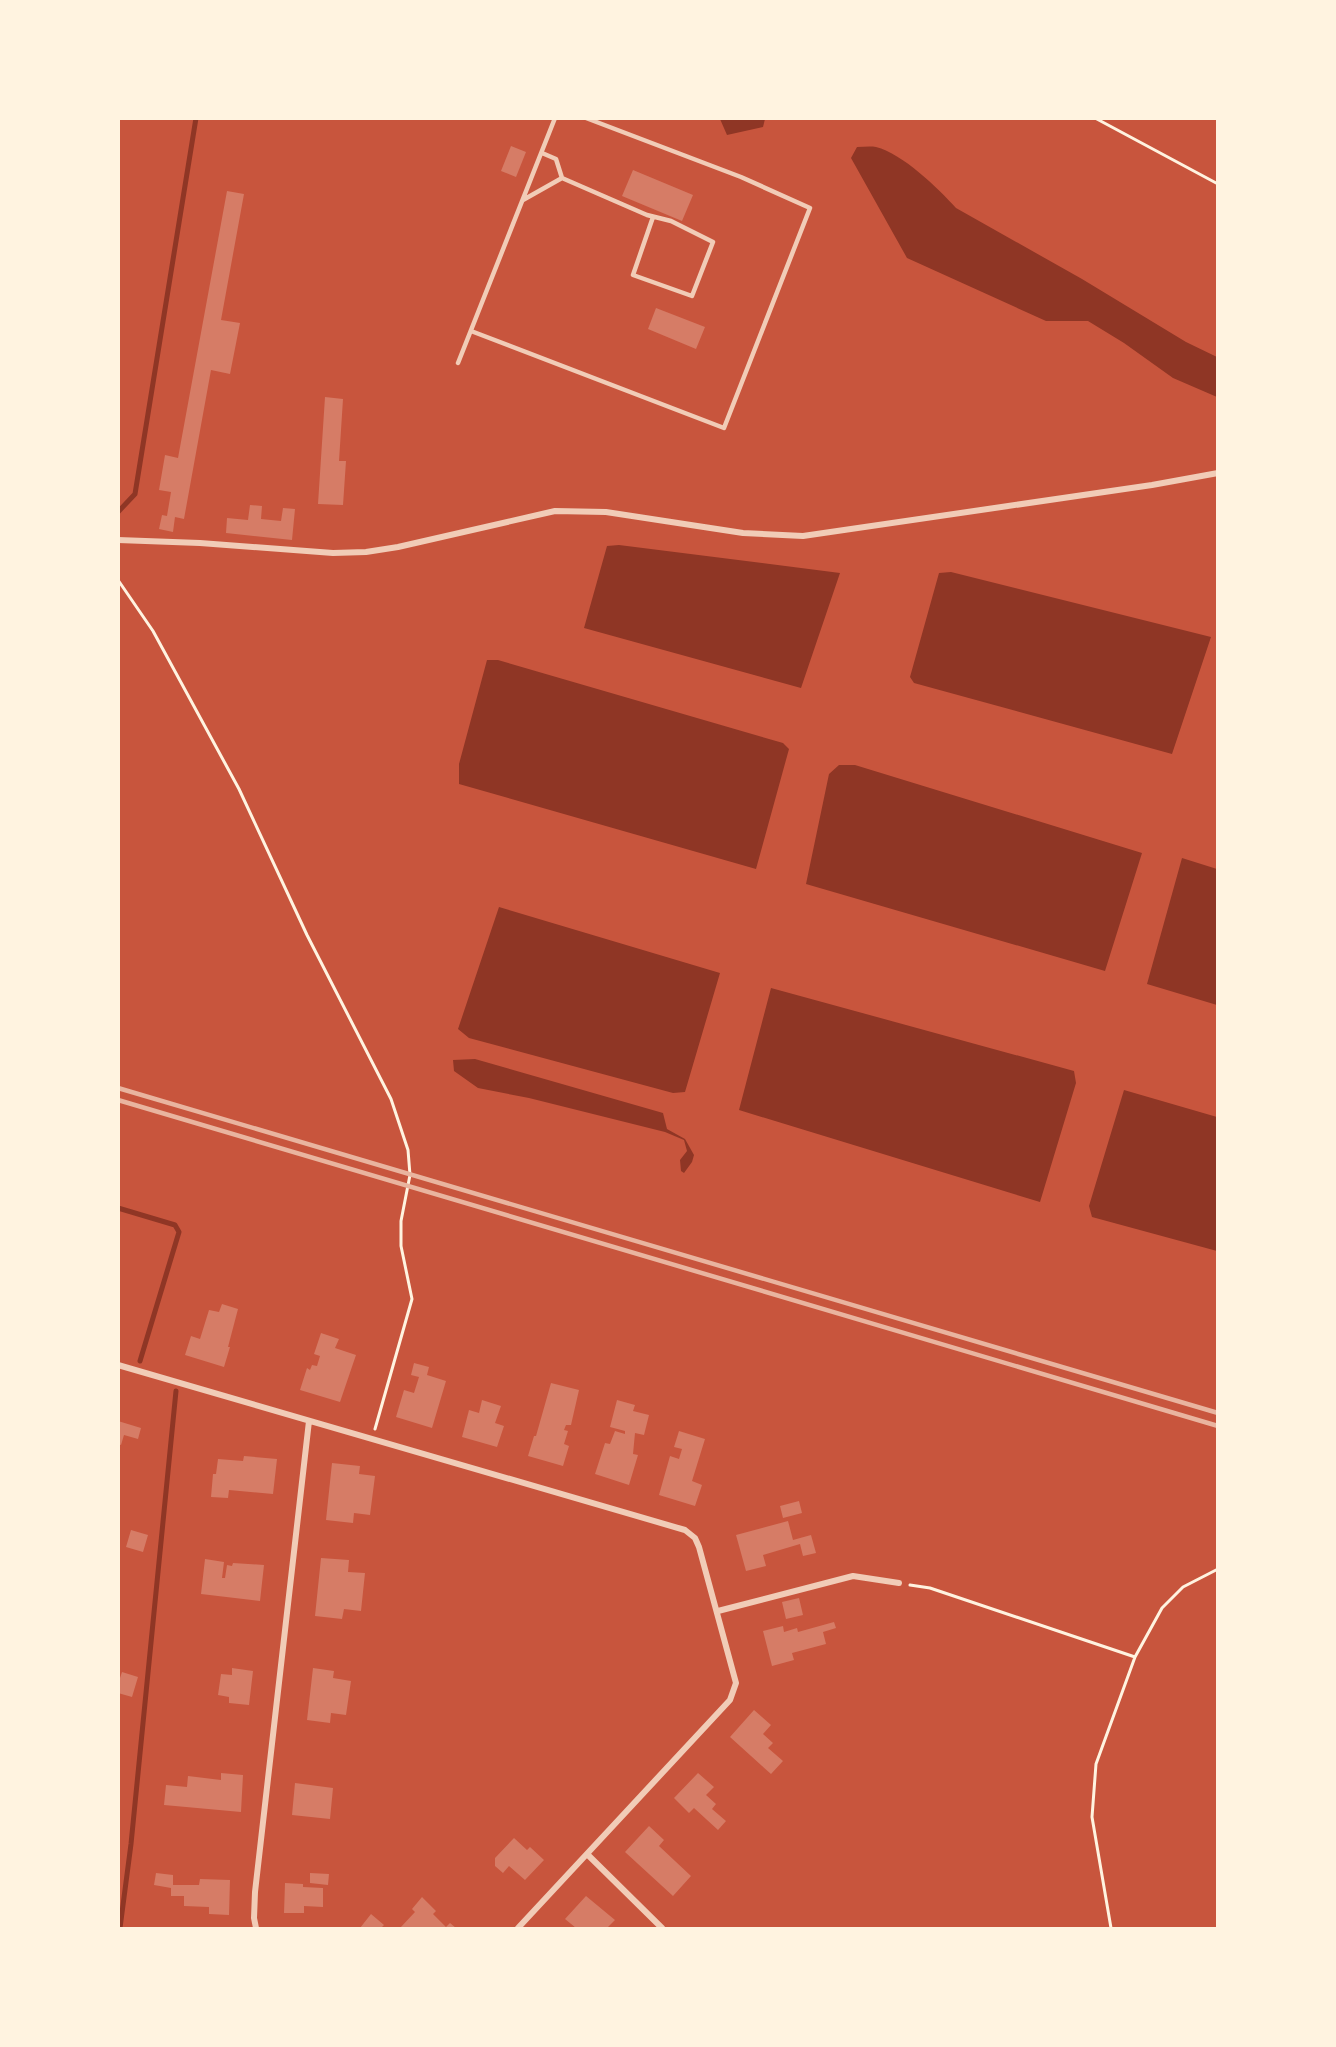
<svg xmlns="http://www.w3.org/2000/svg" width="1336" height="2047" font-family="'Fira Sans',sans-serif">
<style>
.water{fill:#8f3625}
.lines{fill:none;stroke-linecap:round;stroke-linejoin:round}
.stream{stroke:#8f3625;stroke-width:5}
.building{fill:#d67c66}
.path{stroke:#fff3e0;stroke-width:3}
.service{stroke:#f1ccb7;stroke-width:4.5}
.minor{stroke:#f1ccb7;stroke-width:6}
.rail{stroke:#e9b49f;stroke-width:4.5}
</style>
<rect width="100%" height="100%" fill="#c8553d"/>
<path class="water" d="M 720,119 L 765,119 L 763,127 L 727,135 Z
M 857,147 C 863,147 870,146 876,147 C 903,154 938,188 956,208 L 1082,279 L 1186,342 L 1217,357 L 1217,397 L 1173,378 L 1124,343 L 1088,321 L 1046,321 L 907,258 L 851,158 Z
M 619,545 L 840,573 L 801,688 L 584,628 L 607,546 Z
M 951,572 L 1211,637 L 1172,754 L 914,683 L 910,677 L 939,573 Z
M 487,660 L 498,660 L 783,743 L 789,749 L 756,869 L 459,784 L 459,764 Z
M 839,765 L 855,765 L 1142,853 L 1105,971 L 806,884 L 829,774 Z
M 1182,858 L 1217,869 L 1217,1005 L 1147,984 Z
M 499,907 L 720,973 L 685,1092 L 673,1093 L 469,1038 L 458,1029 Z
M 771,988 L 1074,1071 L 1076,1083 L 1040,1202 L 739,1110 Z
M 475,1059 L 663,1113 L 667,1129 L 685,1139 L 694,1155 L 692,1162 L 684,1173 L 681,1171 L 680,1160 L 687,1151 L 684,1140 L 665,1132 L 529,1098 L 478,1088 L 454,1071 L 453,1060 Z
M 1124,1090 L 1217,1117 L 1217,1251 L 1092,1217 L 1089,1206 Z"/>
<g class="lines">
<path class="stream" d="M 118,512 L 135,494 L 196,118
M 118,1208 L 175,1225 L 179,1232 L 140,1361
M 120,1928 L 131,1844 L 176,1391"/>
</g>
<path class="building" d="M 511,146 L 526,152 L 516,177 L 501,171 Z
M 633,170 L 693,195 L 682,221 L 622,196 Z
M 227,191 L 244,194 L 221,320 L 240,323 L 230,374 L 211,370 L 184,519 L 175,517 L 173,532 L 159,529 L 162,515 L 167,516 L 171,492 L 159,490 L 165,455 L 178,458 Z
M 656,308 L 705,327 L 696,349 L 648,329 Z
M 325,397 L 343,399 L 339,461 L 346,461 L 343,505 L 318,504 Z
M 250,505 L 262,506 L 261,519 L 281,521 L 283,508 L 295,509 L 292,540 L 226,533 L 227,518 L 248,520 Z
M 222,1304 L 238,1309 L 228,1347 L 230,1347 L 224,1367 L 185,1355 L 191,1336 L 200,1339 L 209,1310 L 219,1312 Z
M 321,1333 L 339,1339 L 335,1348 L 356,1355 L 340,1402 L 300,1390 L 307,1368 L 310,1370 L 312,1365 L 317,1366 L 320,1356 L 314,1354 Z
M 414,1363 L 429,1367 L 427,1375 L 446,1381 L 432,1428 L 396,1417 L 404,1390 L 414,1393 L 419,1377 L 411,1375 Z
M 551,1383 L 579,1390 L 571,1425 L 566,1425 L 564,1430 L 568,1431 L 564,1444 L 569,1446 L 563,1466 L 528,1456 L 534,1436 L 536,1436 Z
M 482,1400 L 501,1406 L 495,1423 L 504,1426 L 497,1447 L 462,1437 L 469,1410 L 479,1413 Z
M 617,1400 L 635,1405 L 633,1411 L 649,1415 L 644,1435 L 635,1433 L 633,1454 L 638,1455 L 629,1485 L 595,1474 L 605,1443 L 610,1444 L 615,1431 L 625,1434 L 625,1431 L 610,1427 Z
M 118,1421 L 141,1428 L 138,1439 L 124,1435 L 121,1445 L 118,1444 Z
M 679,1431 L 705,1439 L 692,1481 L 702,1485 L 695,1506 L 659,1495 L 670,1456 L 679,1459 L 682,1449 L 674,1447 Z
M 244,1456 L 277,1459 L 273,1494 L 229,1490 L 228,1498 L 211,1497 L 213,1474 L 216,1474 L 218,1459 L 243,1461 Z
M 332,1463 L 360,1466 L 359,1474 L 375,1476 L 370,1515 L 354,1513 L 353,1523 L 326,1520 Z
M 799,1501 L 802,1513 L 783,1518 L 780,1506 Z
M 788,1521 L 793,1540 L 811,1535 L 816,1553 L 803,1556 L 800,1544 L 763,1555 L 766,1566 L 746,1571 L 736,1535 Z
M 131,1530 L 148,1535 L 143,1552 L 126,1547 Z
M 321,1558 L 349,1560 L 348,1572 L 365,1573 L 361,1611 L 344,1609 L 342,1619 L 315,1616 Z
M 205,1559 L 224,1562 L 222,1578 L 225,1578 L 227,1565 L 232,1566 L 233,1563 L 264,1565 L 260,1601 L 201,1594 Z
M 799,1598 L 803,1615 L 786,1619 L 782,1602 Z
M 834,1622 L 836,1628 L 823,1632 L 826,1644 L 792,1653 L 794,1660 L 772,1666 L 763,1631 L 783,1626 L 784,1632 L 797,1628 L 798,1632 Z
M 232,1668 L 253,1671 L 249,1705 L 229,1703 L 229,1697 L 218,1695 L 221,1674 L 232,1675 Z
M 313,1668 L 334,1671 L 333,1678 L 351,1681 L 346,1715 L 331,1713 L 330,1723 L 307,1720 Z
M 122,1672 L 138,1677 L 132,1697 L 118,1693 L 118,1684 Z
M 754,1710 L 771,1725 L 763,1734 L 773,1743 L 768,1748 L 783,1761 L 771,1774 L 730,1737 Z
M 221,1773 L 243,1775 L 241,1812 L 164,1805 L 166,1785 L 187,1787 L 188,1776 L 221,1780 Z
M 698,1773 L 714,1787 L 706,1795 L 716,1804 L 712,1809 L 726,1821 L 718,1830 L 694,1808 L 689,1813 L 674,1798 Z
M 295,1783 L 333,1788 L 330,1819 L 292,1815 Z
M 649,1826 L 664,1840 L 659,1846 L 691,1876 L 673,1896 L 625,1852 Z
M 514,1838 L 527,1850 L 530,1847 L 544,1860 L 525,1880 L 509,1866 L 503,1873 L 495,1866 L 495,1858 Z
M 156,1873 L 173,1875 L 173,1885 L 199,1885 L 200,1879 L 230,1880 L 229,1915 L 209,1914 L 209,1907 L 184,1906 L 184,1896 L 171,1896 L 171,1888 L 154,1885 Z
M 310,1873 L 329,1874 L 328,1885 L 310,1883 Z
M 285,1883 L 303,1884 L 303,1887 L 323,1888 L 323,1907 L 304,1906 L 304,1913 L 284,1913 Z
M 586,1896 L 615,1920 L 607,1928 L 576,1928 L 565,1919 Z
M 422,1897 L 436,1911 L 433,1914 L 446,1927 L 450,1923 L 456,1928 L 400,1928 L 415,1912 L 412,1909 Z
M 371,1914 L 384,1925 L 381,1928 L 360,1928 Z"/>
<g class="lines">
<path class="path" d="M 1095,118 L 1218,184
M 118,580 L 153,631 L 239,789 L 307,935 L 391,1099 L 408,1150 L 410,1175 L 401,1221 L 401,1246 L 412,1299 L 375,1429
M 910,1585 L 930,1588 L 1135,1657 L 1096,1764 L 1092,1817 L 1111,1928
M 1135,1657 L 1162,1608 L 1183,1587 L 1218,1569"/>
<path class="service" d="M 542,153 L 556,159 L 562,178
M 523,200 L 562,178 L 647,215 L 671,221 L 713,242 L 692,296 L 633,275 L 653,217
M 471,331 L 724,428 L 810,208 L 741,177 L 586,118
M 458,363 L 555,118"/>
<path class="minor" d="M 118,540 L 200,543 L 333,553 L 366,552 L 398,547 L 555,511 L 606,512 L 743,533 L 803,536 L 1152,485 L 1218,473
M 118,1365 L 685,1530 L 695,1538 L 699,1547 L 736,1683 L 730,1700 L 518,1928
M 718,1611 L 853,1576 L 899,1583
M 587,1854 L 662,1928
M 256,1928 L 254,1918 L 255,1892 L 309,1421"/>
<path class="rail" d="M 118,1088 L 1218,1413
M 118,1100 L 1218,1426"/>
</g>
<rect width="1336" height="2047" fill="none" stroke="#fff3e0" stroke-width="240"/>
</svg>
